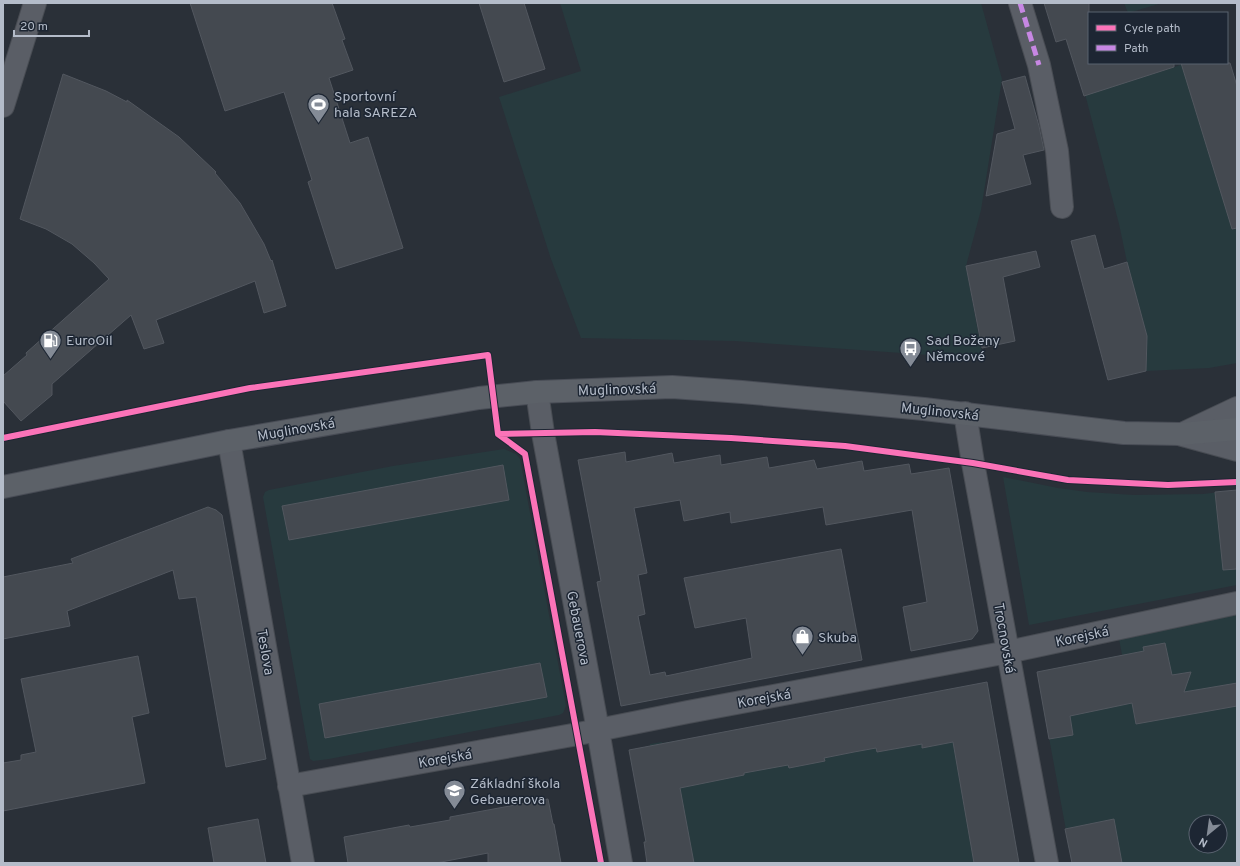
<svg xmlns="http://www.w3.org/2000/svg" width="1240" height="866" font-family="Overpass,sans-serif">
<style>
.green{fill:#273a3e;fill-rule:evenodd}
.building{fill:#444950;stroke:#52575f}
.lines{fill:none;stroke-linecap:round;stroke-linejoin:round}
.minor-casing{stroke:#484c53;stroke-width:24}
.major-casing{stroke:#484c55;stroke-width:24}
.minor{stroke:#5a5e66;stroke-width:22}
.major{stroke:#5c6168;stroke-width:22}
.quiet{stroke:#c787e3;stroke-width:5;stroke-dasharray:10 5;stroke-linecap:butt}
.cycleway-casing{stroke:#1d2633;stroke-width:8}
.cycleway{stroke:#fb73b8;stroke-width:6}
.labels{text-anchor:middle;stroke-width:3;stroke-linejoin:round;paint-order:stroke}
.poi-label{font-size:14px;fill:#b4bcc9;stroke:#1d2633;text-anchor:start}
.street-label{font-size:14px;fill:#b4bcc9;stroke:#1d2633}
</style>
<rect width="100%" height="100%" fill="#2a3038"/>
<path class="green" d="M 560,3 L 981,3 L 1002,79 L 981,210 L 966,266 L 981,348 L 985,359 L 735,341 L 581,338 L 551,259 L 499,97 L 581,71 Z
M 1124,3 L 1162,3 L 1128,13 Z
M 1183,64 L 1237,214 L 1237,363 L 1209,368 L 1146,371 L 1147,336 L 1127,262 L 1119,224 L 1085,94 L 1169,69 Z
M 504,449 L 516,454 L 520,459 L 566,706 L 563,713 L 559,715 L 329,759 L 313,761 L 310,759 L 263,497 L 265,492 L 269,490 L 393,466 Z
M 1003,477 L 1058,488 L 1087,492 L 1134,495 L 1203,494 L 1237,490 L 1237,585 L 1029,625 Z
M 1237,609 L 1237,863 L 1072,863 L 1037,672 L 1122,655 L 1118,633 ZM 1196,822 L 1220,822 L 1220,846 L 1196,846 Z
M 982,683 L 988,686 L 1019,863 L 649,863 L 644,842 L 646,841 L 629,750 L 650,746 L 650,744 L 662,742 L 662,743 L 699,737 Z"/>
<path class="building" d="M 190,3 L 332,3 L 345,39 L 342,40 L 353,70 L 329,78 L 350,143 L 368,137 L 403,248 L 336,269 L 308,182 L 312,180 L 284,92 L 225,111 Z
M 479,3 L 524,3 L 545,69 L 504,82 Z
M 1044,3 L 1089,3 L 1089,63 L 1174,63 L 1174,67 L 1084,96 L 1066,39 L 1056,42 Z
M 1181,63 L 1230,63 L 1237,86 L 1237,228 L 1232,229 Z
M 63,74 L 106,91 L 127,102 L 127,100 L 179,137 L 216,172 L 215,173 L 240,203 L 264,244 L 271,261 L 272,260 L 286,306 L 264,313 L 255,281 L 156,320 L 164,343 L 144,349 L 131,315 L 52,384 L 52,395 L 21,421 L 3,401 L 3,376 L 27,355 L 26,353 L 109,279 L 94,263 L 72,244 L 46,229 L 20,219 Z
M 1025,76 L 1039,126 L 1044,150 L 1023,155 L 1031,184 L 986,196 L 997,134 L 1015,129 L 1002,82 Z
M 1095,235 L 1104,269 L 1127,262 L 1147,336 L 1146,371 L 1108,380 L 1071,241 Z
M 1036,251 L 1040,267 L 1003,277 L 1015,341 L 982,348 L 966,266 Z
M 625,452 L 626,462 L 672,453 L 674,463 L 720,455 L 721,465 L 767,457 L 769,468 L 814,460 L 817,469 L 862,461 L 864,471 L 909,464 L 911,474 L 949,468 L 978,631 L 972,639 L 911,651 L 903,607 L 927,602 L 912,510 L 826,525 L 823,507 L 731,523 L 730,512 L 684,521 L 680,500 L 634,508 L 647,573 L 638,575 L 645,614 L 638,616 L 650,675 L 665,672 L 666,676 L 752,658 L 746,618 L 695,628 L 684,578 L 841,549 L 862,660 L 621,706 L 597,582 L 601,581 L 578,460 Z
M 503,465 L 509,500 L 289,540 L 282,506 Z
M 1237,490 L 1237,569 L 1223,570 L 1215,492 Z
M 208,507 L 216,510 L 222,515 L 266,759 L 226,767 L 196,597 L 179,599 L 173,570 L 67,611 L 70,626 L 3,639 L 3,577 L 73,563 L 71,559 Z
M 1165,643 L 1172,675 L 1191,672 L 1184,692 L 1237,683 L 1237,706 L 1136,724 L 1132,703 L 1070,716 L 1073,735 L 1049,739 L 1037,672 L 1144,651 L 1143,647 Z
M 138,656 L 149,713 L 132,717 L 145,783 L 3,811 L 3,763 L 21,760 L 21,755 L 36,752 L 21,679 Z
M 540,663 L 547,697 L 325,738 L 319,704 Z
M 987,682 L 1019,863 L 974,863 L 953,742 L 922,748 L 922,744 L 877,752 L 876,748 L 854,752 L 824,758 L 825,761 L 789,768 L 788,765 L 744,773 L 744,775 L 680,788 L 694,863 L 647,863 L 644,842 L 646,842 L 629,750 Z
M 548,799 L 553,824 L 554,824 L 561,863 L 488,863 L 488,853 L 436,863 L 348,863 L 344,837 L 409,825 L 410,827 L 450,820 L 450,817 Z
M 258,819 L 266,863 L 214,863 L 208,828 Z
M 1114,819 L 1122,863 L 1072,863 L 1065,829 Z"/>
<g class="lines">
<defs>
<path id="minor" d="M 1020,3 L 1039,65 L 1057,151 L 1062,207
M 3,106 L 35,3
M 537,392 L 543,433 L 598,730 L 621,863
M 965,413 L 973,463 L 1047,863
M 1184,433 L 1237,408
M 1182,435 L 1237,450
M 229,441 L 303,863
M 289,786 L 578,734 L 688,712 L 1008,652 L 1237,603"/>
<path id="major" d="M 3,487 L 229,441 L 479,398 L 537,392 L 672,387 L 742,392 L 924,409 L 1124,433 L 1181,434 L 1237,429"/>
</defs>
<use href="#minor" class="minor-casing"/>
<use href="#major" class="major-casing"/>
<use href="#minor" class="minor"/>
<use href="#major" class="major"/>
<path class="quiet" d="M 1020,3 L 1039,65"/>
<defs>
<path id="cycleway" d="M 498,434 L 595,432 L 731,438 L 845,446 L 973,463 L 1068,480 L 1168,485 L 1237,482
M 3,438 L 250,388 L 488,355 L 498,434 L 525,454 L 601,863"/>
</defs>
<use href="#cycleway" class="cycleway-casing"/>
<use href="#cycleway" class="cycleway"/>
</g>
<defs>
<symbol id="stadium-pin" viewBox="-11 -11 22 30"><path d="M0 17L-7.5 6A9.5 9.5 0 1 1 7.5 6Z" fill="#848b96" stroke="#1d2633"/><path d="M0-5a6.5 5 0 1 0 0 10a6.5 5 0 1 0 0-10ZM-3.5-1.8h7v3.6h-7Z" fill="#fff"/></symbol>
<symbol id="fuel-pin" viewBox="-11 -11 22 30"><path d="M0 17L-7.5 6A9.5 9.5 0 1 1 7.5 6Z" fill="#848b96" stroke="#1d2633"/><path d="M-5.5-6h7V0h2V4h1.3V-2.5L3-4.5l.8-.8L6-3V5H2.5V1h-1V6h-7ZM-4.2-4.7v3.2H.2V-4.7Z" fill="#fff"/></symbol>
<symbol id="bus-pin" viewBox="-11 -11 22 30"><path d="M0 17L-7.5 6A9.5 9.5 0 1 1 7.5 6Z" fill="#848b96" stroke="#1d2633"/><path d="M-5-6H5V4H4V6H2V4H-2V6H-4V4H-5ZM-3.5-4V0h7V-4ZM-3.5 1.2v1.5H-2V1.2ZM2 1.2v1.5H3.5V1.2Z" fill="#fff"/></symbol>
<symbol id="shop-pin" viewBox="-11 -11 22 30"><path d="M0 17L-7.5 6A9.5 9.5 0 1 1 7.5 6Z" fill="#848b96" stroke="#1d2633"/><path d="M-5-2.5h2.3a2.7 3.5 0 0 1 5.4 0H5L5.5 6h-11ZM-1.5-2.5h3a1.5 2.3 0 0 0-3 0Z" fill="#fff"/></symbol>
<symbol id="school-pin" viewBox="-11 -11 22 30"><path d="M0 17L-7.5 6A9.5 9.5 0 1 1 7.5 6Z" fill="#848b96" stroke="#1d2633"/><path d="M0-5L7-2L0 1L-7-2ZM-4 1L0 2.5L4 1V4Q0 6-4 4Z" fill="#fff"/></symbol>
</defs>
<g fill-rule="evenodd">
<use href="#stadium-pin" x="306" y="92" width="25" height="34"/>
<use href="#fuel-pin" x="38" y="328" width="25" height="34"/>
<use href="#bus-pin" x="898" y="336" width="25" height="34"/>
<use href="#shop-pin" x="790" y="624" width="25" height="34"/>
<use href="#school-pin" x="442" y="778" width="25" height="34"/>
</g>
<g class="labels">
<g class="poi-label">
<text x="334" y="101">Sportovní<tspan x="334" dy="16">hala SAREZA</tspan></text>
<text x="66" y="345">EuroOil</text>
<text x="926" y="345">Sad Boženy<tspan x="926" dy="16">Němcové</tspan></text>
<text x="818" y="642">Skuba</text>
<text x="470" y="788">Základní škola<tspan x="470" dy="16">Gebauerova</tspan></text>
</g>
<g class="street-label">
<text transform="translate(617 389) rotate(-2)" y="5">Muglinovská</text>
<text transform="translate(940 411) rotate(6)" y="5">Muglinovská</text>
<text transform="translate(296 429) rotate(-10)" y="5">Muglinovská</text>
<text transform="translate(579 628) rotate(79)" y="5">Gebauerova</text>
<text transform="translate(1082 636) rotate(-12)" y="5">Korejská</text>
<text transform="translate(1005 638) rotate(80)" y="5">Trocnovská</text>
<text transform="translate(266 652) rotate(80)" y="5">Teslova</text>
<text transform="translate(764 698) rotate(-10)" y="5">Korejská</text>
<text transform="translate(445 758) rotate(-10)" y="5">Korejská</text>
</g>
</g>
<rect width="1240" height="866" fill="none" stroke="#b4bcc9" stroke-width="8"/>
<rect x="1088" y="12" width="140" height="52" fill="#1d2633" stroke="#59626f"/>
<rect x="1096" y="25" width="20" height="6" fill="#fb73b8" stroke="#59626f"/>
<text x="1124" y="32" font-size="12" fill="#b4bcc9">Cycle path</text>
<rect x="1096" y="45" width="20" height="6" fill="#c787e3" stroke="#59626f"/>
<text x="1124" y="52" font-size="12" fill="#b4bcc9">Path</text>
<g transform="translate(1208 834) rotate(209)"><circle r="19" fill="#1d2633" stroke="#59626f"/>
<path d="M0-3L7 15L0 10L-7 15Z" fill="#848b96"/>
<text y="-6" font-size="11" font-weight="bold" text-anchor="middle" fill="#b4bcc9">N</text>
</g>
<path d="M14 30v6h75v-6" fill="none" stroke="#b4bcc9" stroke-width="2"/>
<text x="20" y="30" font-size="12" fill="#b4bcc9" stroke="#1d2633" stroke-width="3" paint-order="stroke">20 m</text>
</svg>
